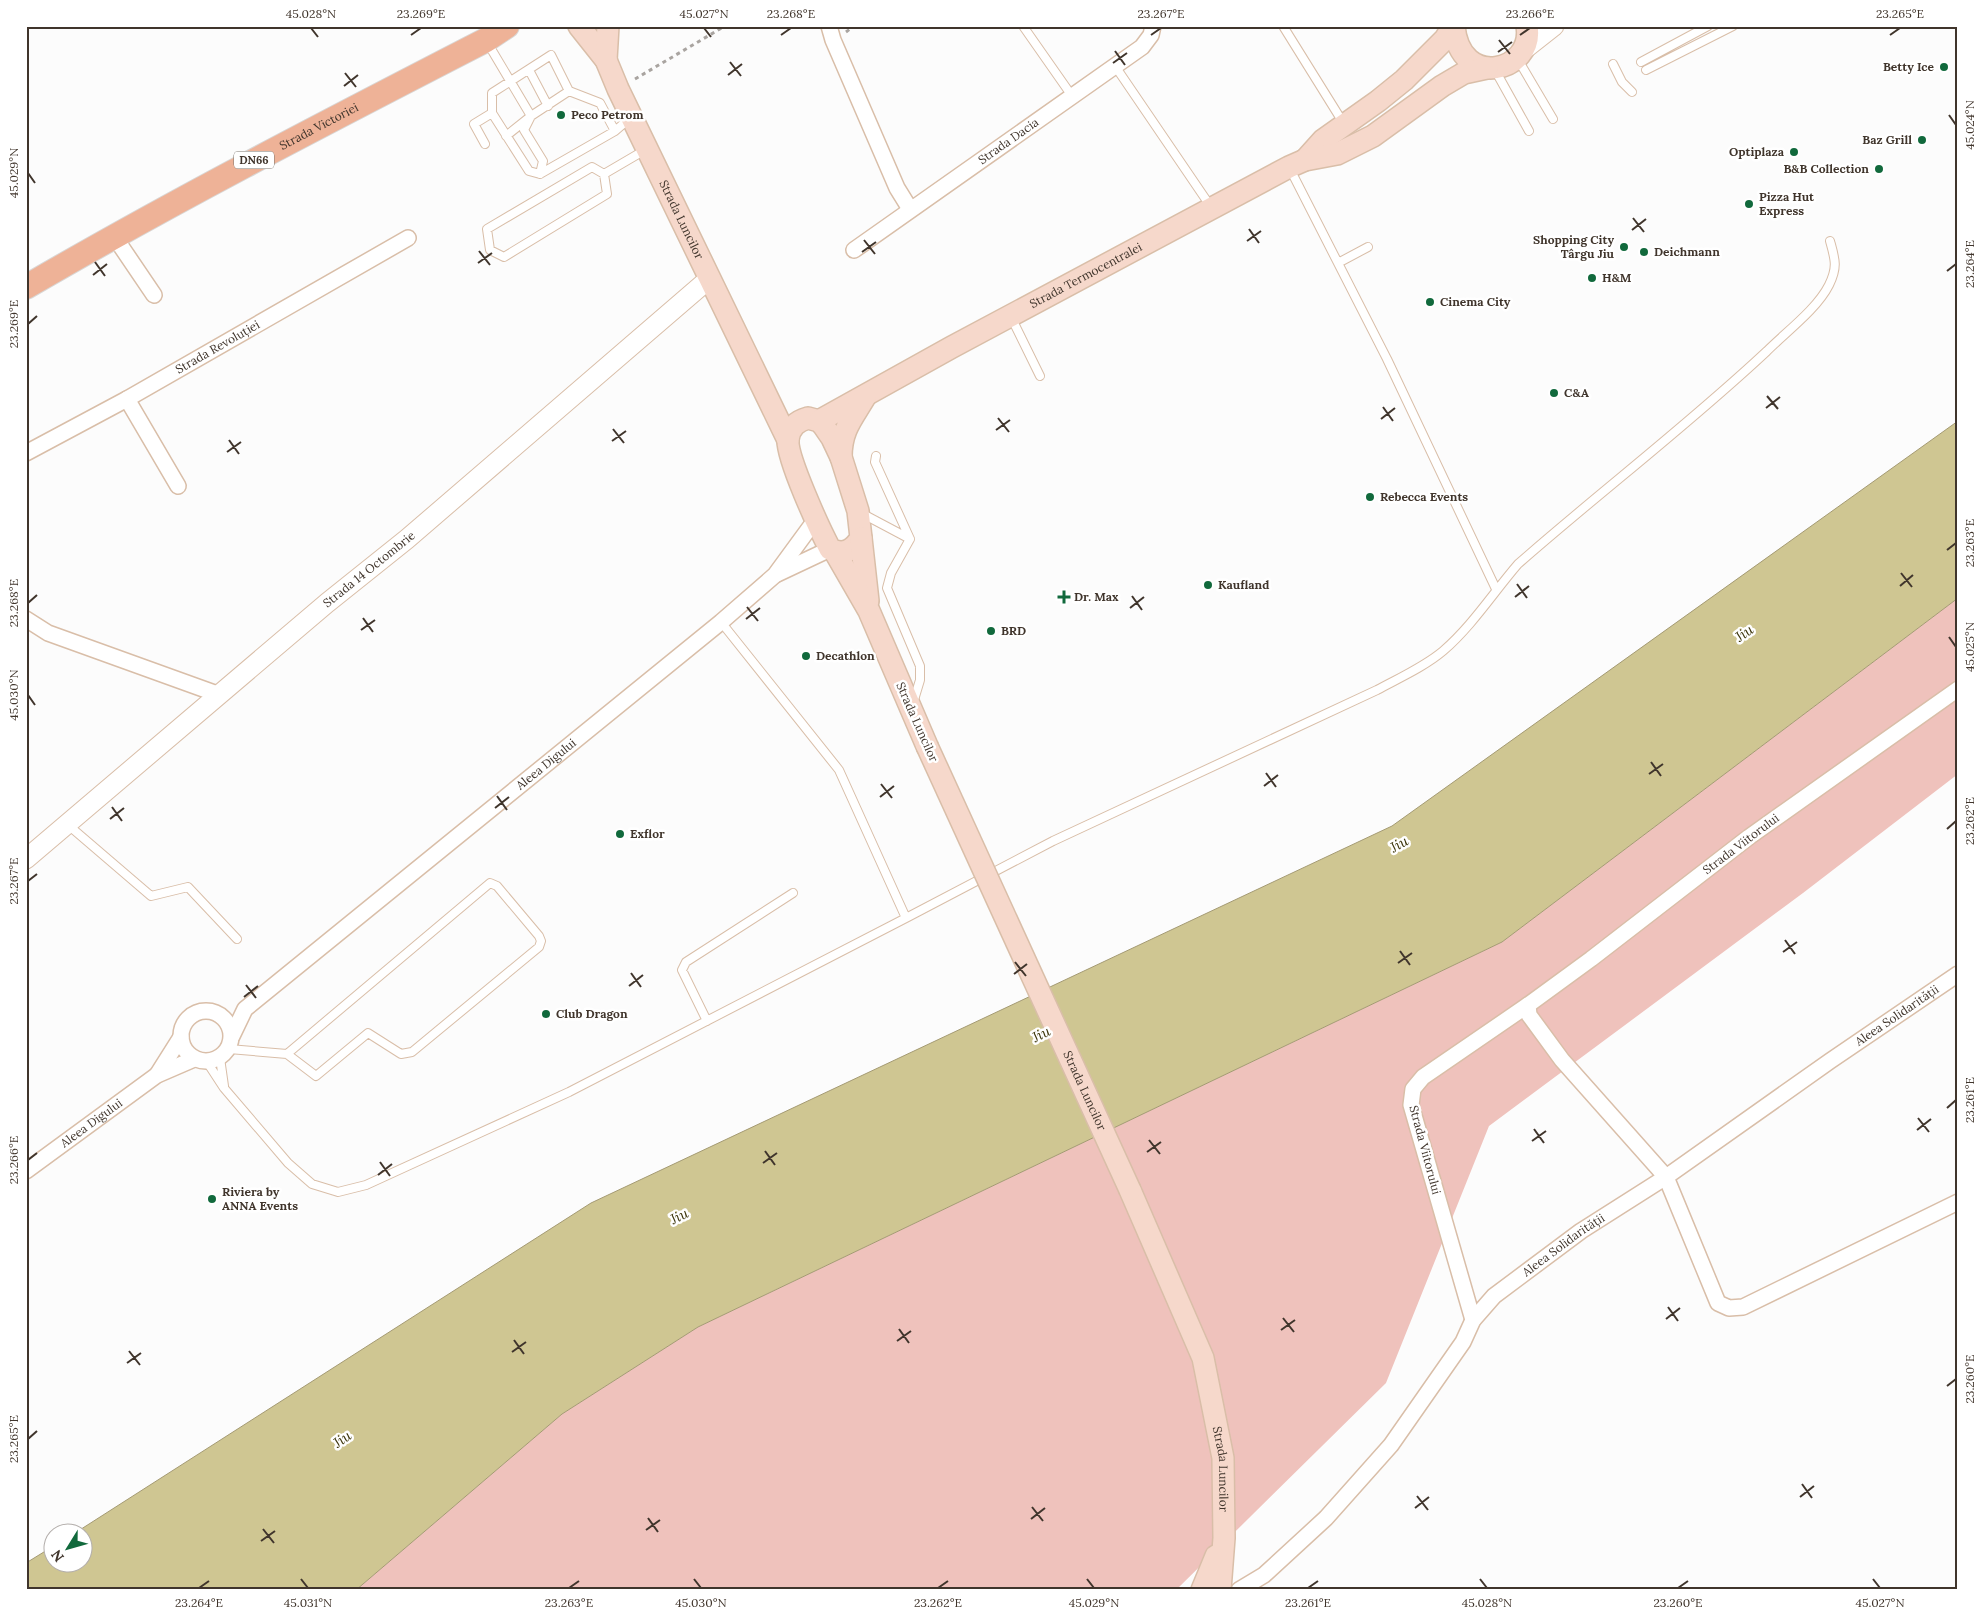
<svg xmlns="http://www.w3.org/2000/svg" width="1984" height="1616" font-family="Lora,serif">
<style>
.green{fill:#efc2bc}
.water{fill:#cfc692;stroke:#a49a73}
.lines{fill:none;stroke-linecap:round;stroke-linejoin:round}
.service-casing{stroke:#d9bea8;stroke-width:10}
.minor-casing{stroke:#d9bea8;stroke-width:18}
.tertiary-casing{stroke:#d9bea8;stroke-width:21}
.secondary-casing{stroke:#d9bea8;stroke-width:24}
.primary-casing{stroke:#d9d7d5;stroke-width:26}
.path{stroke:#a9a4a0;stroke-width:3;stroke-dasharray:4 4;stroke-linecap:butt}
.service{stroke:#fff;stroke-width:8}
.minor{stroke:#fff;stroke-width:15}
.tertiary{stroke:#fff;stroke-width:19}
.secondary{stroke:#f6d8cb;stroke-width:21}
.primary{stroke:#eeb297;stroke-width:24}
.secondary-bridge-casing{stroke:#d9bea8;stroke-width:24;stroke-linecap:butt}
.secondary-bridge{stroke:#f6d8cb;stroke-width:21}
.ticks{fill:none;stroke:#40352c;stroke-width:2}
.poi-dot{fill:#11693c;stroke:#fff;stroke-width:2}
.labels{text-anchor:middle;stroke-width:5;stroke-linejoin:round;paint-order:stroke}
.shield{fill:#fff;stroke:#79726b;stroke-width:1}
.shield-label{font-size:11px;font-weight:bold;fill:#40352c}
.poi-label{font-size:12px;font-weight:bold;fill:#40352c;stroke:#fff;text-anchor:start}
.street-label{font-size:12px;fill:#40352c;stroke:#fff}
.water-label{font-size:14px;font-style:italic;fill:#3d360c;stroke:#fff}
.neatline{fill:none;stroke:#40352c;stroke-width:2}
.ticks-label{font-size:12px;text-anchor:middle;fill:#40352c}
</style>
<rect width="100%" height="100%" fill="#fcfcfc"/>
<path class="green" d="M 1958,598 L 1958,774 L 1803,893 L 1489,1126 L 1386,1383 L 1176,1590 L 356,1590 L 562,1414 L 698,1327 L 1502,942 Z"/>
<path class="water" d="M 1958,421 L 1958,598 L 1502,942 L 698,1327 L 562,1414 L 356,1590 L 26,1590 L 26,1563 L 52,1547 L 52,1564 L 82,1564 L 82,1534 L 75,1533 L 591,1203 L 1392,826 Z"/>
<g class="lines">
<defs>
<path id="service" d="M 1023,26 L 1072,96
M 1283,26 L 1344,124
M 487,42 L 531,116 L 506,136
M 1517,58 L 1553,119
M 1641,62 L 1708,26
M 1613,64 L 1622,82 L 1632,92
M 1115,66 L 1211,207
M 529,70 L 548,106
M 1495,70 L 1529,131
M 1646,70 L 1733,26
M 615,131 L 600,103 L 569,91 L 551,55 L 492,93 L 492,113 L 529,171 L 540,174 L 615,131 L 630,118
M 485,144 L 474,124 L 492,113
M 1290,169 L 1387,359 L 1496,589
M 540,174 L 543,161 L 524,130 L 531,116 L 569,91
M 604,174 L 607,194 L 504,257 L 490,250 L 487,229 L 592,167 L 604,174 L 645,150
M 1338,263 L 1368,247
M 1011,317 L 1040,376
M 876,456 L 875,462 L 910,539
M 861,513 L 910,539
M 910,539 L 891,573 L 887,588 L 920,666 L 920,680 L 913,703
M 67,824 L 151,896 L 188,887 L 237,939
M 906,918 L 1053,841 L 1377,690 C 1399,678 1424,667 1443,651 C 1472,626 1493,593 1518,564 C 1600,492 1687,426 1767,351 C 1786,332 1817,309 1829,285 C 1838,267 1835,259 1830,241
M 707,1021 L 682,970 L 686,962 L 793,893
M 229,1049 L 287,1054 L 316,1076 L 368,1033 L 401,1054 L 412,1052 L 539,947 L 541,941 L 539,936 L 497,886 L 490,883 L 287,1054
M 220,1058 L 224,1086
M 207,1062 L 224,1088 L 288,1163 L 312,1184 L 338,1192 L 366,1185 L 569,1092 L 906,918 L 839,770 L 721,622"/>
<g id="minor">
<path d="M 829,26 L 833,40 L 897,188 L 910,209"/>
<path d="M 114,236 L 154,295"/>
<path id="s1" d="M 854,250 L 1142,47 L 1151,35 L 1153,26"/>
<path d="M 127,399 L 178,486"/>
<path id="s2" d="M 26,453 L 127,399 L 408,238"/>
<path d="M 777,574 L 830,549"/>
<path d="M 26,619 L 48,633 L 220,695"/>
<path d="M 1958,689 L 1749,837 L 1591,959 L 1528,1005 L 1529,1015 L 1562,1060 L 1666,1177 L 1718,1303 L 1729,1308 L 1743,1307 L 1958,1202"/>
<circle cx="206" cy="1036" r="25"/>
<path id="s3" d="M 232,1036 L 245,1009 L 721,622 L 775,575 L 816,519"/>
<path d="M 157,1075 L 181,1037"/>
<path id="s4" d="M 26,1171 L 157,1075 L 194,1059"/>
<path d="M 1473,1320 L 1411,1105 L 1413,1089 L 1423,1077 L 1528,1005"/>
<path id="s5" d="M 1239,1590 L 1264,1575 L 1326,1518 L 1391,1445 L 1463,1342 L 1473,1320 L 1494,1296 L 1581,1231 L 1666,1177 L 1830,1061 L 1958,974"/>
</g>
<g id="tertiary">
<path d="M 1521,52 L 1554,26"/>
<path id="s6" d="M 26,859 L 327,603 L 407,539 L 710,278"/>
</g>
<g id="secondary">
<path id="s7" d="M 579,26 L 606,60 L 618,89 L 788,440"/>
<path d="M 1454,26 C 1460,91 1535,72 1527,26"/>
<path d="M 606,60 L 608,26"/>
<path d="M 1305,160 L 1323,140 L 1378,101 L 1404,80 L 1445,39 L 1453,26"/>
<path d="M 808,418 L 819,421 L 823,425 L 832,438 L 841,457 L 858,511 L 861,538 C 853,550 844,556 830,549 C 820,530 786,457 788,439 C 790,427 797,421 808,418 Z"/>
<path id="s8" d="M 819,421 L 952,347 L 1289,167 L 1305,160 L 1337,154 L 1373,136 L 1442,86 L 1464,73 L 1487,68"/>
<path d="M 841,457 C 841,430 852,419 865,397"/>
<path d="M 861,538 L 868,601"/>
<path d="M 835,552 L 869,611 L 927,746"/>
<path id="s9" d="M 1130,1190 L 1203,1358 L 1223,1458 L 1224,1538 L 1220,1590"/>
<path d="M 1202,1590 L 1216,1556"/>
</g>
<g id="primary">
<path id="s10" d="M 26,287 C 177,199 331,120 486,40 L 507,26"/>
</g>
</defs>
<use href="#service" class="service-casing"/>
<use href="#minor" class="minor-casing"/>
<use href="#tertiary" class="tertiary-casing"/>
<use href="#secondary" class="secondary-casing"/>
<use href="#primary" class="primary-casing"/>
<path class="path" d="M 846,32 L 854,26
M 635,79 L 725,26"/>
<use href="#service" class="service"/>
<use href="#minor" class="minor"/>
<use href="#tertiary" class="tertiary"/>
<use href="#secondary" class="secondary"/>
<use href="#primary" class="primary"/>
<defs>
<g id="secondary-bridge">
<path id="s11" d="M 927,746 L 1130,1190"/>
</g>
</defs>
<use href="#secondary-bridge" class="secondary-bridge-casing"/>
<use href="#secondary-bridge" class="secondary-bridge"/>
</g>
<path class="ticks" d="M 311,28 L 318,37M 704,28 L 711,37M 411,35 L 421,28M 781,35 L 791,28M 1151,35 L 1161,28M 1520,35 L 1530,28M 1890,35 L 1900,28M 1499,40 L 1510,54M 1115,51 L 1125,65M 1498,52 L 1512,42M 730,62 L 741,76M 1113,63 L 1127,53M 345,73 L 356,87M 728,75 L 742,64M 344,86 L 358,75M 1949,115 L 1956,125M 28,173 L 35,183M 1633,218 L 1644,232M 1249,229 L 1259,243M 1632,230 L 1646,219M 864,240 L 875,254M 1247,241 L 1261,231M 479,251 L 490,265M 862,252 L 876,242M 95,262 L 105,276M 478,263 L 492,253M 1947,271 L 1956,264M 93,275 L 107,264M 28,324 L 37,316M 1767,396 L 1778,409M 1383,407 L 1393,421M 1766,408 L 1780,397M 998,418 L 1009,432M 1381,419 L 1395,408M 613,429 L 624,443M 996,430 L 1010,420M 229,440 L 239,454M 612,441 L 626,431M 227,452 L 241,442M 1947,550 L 1956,543M 1901,573 L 1912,587M 1517,584 L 1527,598M 1900,586 L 1913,575M 1132,596 L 1142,610M 1515,597 L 1529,586M 28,603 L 37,595M 747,607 L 758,621M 1130,608 L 1144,597M 363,618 L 373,632M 746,619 L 760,608M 361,630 L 375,620M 1949,637 L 1956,647M 28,695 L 35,705M 1651,762 L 1661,776M 1266,773 L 1276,787M 1649,774 L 1663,764M 881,784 L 892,798M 1264,786 L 1278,775M 497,796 L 507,810M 880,797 L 894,786M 112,807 L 122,821M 495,808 L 509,797M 110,819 L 124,808M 1947,829 L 1956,821M 28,881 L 37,874M 1785,940 L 1795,954M 1400,951 L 1410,965M 1783,952 L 1797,942M 1015,962 L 1026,976M 1398,963 L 1412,953M 631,973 L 641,987M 1014,974 L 1027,964M 246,985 L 256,998M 629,986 L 643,975M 244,997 L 258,986M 1947,1108 L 1956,1100M 1918,1118 L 1929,1132M 1534,1129 L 1544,1143M 1917,1130 L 1931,1119M 1149,1140 L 1160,1154M 1532,1141 L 1546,1131M 765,1151 L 775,1165M 1147,1152 L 1161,1142M 28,1160 L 37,1153M 380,1162 L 390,1176M 763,1163 L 777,1153M 378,1175 L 392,1164M 1668,1307 L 1678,1321M 1283,1318 L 1294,1332M 1666,1319 L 1680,1308M 899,1329 L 909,1343M 1281,1330 L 1295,1320M 514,1340 L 524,1354M 897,1341 L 911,1331M 129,1351 L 140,1365M 512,1352 L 526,1342M 127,1363 L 141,1353M 1947,1386 L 1956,1379M 28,1439 L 37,1431M 1802,1484 L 1812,1498M 1417,1496 L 1428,1510M 1800,1497 L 1814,1486M 1032,1507 L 1043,1521M 1415,1508 L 1429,1497M 648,1518 L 658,1532M 1031,1519 L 1045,1508M 263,1529 L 274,1543M 646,1530 L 660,1520M 261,1541 L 275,1531M 301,1579 L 308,1588M 694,1579 L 701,1588M 1087,1579 L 1094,1588M 1480,1579 L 1487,1588M 1873,1579 L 1880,1588M 199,1588 L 209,1581M 569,1588 L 579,1581M 938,1588 L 948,1581M 1308,1588 L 1318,1581M 1678,1588 L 1688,1581"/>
<g class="poi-dot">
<circle cx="1944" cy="67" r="5"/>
<circle cx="561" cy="115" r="5"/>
<circle cx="1922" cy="140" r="5"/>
<circle cx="1794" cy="152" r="5"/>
<circle cx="1879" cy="169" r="5"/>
<circle cx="1749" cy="204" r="5"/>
<circle cx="1624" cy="247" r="5"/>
<circle cx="1644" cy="252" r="5"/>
<circle cx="1592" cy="278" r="5"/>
<circle cx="1430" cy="302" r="5"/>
<circle cx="1554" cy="393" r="5"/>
<circle cx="1370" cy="497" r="5"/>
<circle cx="1208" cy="585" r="5"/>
<path d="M1061.5 589.5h5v5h5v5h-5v5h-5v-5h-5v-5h5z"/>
<circle cx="991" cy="631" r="5"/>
<circle cx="806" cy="656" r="5"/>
<circle cx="620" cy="834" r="5"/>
<circle cx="546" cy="1014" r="5"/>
<circle cx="212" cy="1199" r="5"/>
</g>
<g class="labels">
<rect class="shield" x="234" y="151.5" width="40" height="17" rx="4"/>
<g class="shield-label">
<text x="254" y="164">DN66</text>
</g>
<g class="poi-label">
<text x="1934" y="71" text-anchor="end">Betty Ice</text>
<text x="571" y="119">Peco Petrom</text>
<text x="1912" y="144" text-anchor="end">Baz Grill</text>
<text x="1784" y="156" text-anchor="end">Optiplaza</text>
<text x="1869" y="173" text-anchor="end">B&amp;B Collection</text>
<text x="1759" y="201">Pizza Hut<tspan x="1759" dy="14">Express</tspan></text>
<text x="1614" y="244" text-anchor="end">Shopping City<tspan x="1614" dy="14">Târgu Jiu</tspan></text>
<text x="1654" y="256">Deichmann</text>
<text x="1602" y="282">H&amp;M</text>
<text x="1440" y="306">Cinema City</text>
<text x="1564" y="397">C&amp;A</text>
<text x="1380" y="501">Rebecca Events</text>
<text x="1218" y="589">Kaufland</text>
<text x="1074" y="601">Dr. Max</text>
<text x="1001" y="635">BRD</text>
<text x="816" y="660">Decathlon</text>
<text x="630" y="838">Exflor</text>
<text x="556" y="1018">Club Dragon</text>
<text x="222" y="1196">Riviera by<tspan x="222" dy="14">ANNA Events</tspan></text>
</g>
<g class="street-label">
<text dy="4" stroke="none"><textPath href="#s10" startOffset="334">Strada Victoriei</textPath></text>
<text dy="4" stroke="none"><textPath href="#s1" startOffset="189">Strada Dacia</textPath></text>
<text dy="4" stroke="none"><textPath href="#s7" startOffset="220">Strada Luncilor</textPath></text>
<text dy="4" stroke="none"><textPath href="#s8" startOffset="304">Strada Termocentralei</textPath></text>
<text dy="4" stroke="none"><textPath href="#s2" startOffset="219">Strada Revoluției</textPath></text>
<text dy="4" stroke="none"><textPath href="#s6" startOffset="449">Strada 14 Octombrie</textPath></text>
<text transform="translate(917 722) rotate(66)" y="4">Strada Luncilor</text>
<text dy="4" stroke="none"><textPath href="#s3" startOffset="418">Aleea Digului</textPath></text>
<text transform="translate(1741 844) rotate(-37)" y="4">Strada Viitorului</text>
<text dy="4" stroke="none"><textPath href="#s5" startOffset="884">Aleea Solidarității</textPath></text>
<text dy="4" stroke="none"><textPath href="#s11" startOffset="379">Strada Luncilor</textPath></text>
<text dy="4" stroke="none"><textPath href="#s4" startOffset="81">Aleea Digului</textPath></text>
<text transform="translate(1425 1150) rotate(75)" y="4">Strada Viitorului</text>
<text dy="4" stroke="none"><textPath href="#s5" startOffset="479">Aleea Solidarității</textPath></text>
<text dy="4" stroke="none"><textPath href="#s9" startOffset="296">Strada Luncilor</textPath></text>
</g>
<g class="water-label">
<text transform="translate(1744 633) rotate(-35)" y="5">Jiu</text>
<text transform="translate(1399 844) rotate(-29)" y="5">Jiu</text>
<text transform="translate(1041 1034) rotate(-27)" y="5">Jiu</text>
<text transform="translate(679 1216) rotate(-27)" y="5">Jiu</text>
<text transform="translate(342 1439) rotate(-35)" y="5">Jiu</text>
</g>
</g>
<rect width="1984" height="1616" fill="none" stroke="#ffffff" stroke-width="55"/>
<g transform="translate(68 1548) rotate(233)"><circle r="24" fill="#ffffff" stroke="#b3aeab"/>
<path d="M0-4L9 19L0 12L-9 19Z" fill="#11693c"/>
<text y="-8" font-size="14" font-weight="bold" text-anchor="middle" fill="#40352c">N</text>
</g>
<rect x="28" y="28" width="1928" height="1560" class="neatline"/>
<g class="ticks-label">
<text x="311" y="18">45.028°N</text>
<text x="421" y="18">23.269°E</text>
<text x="704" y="18">45.027°N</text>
<text x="791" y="18">23.268°E</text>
<text x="1161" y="18">23.267°E</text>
<text x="1530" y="18">23.266°E</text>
<text x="1900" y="18">23.265°E</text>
<text transform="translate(1970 125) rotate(-90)" y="4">45.024°N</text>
<text transform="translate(14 173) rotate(-90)" y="4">45.029°N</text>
<text transform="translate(1970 264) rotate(-90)" y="4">23.264°E</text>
<text transform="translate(14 324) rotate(-90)" y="4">23.269°E</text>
<text transform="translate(1970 543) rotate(-90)" y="4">23.263°E</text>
<text transform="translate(14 603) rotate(-90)" y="4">23.268°E</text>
<text transform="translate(1970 647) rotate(-90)" y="4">45.025°N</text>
<text transform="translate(14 695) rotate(-90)" y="4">45.030°N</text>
<text transform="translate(1970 821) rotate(-90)" y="4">23.262°E</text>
<text transform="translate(14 881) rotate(-90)" y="4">23.267°E</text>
<text transform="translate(1970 1100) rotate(-90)" y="4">23.261°E</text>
<text transform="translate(14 1160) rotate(-90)" y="4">23.266°E</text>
<text transform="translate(1970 1379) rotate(-90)" y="4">23.260°E</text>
<text transform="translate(14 1439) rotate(-90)" y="4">23.265°E</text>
<text x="199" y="1607">23.264°E</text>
<text x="308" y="1607">45.031°N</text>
<text x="569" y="1607">23.263°E</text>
<text x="701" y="1607">45.030°N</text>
<text x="938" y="1607">23.262°E</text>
<text x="1094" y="1607">45.029°N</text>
<text x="1308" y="1607">23.261°E</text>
<text x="1487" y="1607">45.028°N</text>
<text x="1678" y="1607">23.260°E</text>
<text x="1880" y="1607">45.027°N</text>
</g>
</svg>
